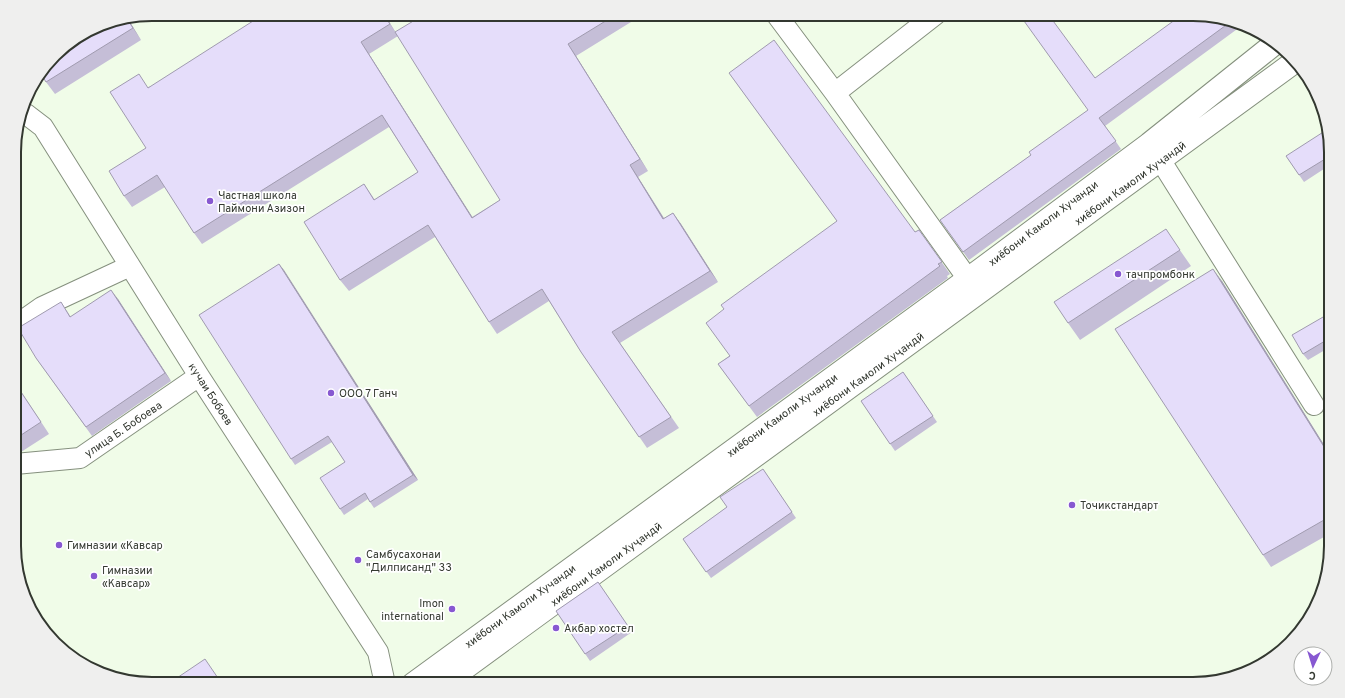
<svg xmlns="http://www.w3.org/2000/svg" width="1345" height="698" font-family="Overpass,sans-serif">
<style>
.lines{fill:none;stroke-linecap:round;stroke-linejoin:round}
.street-casing{stroke:#85907e;stroke-width:22}
.primary-casing{stroke:#85907e;stroke-width:24}
.street{stroke:#fff;stroke-width:20}
.primary{stroke:#fff;stroke-width:22}
.wall{fill:#c5bed7}
.shaded-wall{fill:#a09baf}
.building{fill:#e5ddfa;stroke:#a09baf}
.poi-dot{fill:#8758d1;stroke:#fff;stroke-width:1.5}
.labels{text-anchor:middle;stroke-width:3.5;stroke-linejoin:round;paint-order:stroke}
.street-label{font-size:11px;fill:#333830;stroke:#fff}
.poi-label{font-size:11px;fill:#333830;stroke:#fff;text-anchor:start}
.rim{fill:none;stroke:#333830;stroke-width:2}
</style>
<rect width="100%" height="100%" fill="#f0fce8"/>
<g class="lines">
<defs>
<path id="street" d="M 776,14 L 835,93 L 968,279
M 835,93 L 936,14
M 23,113 L 26,114 L 43,127 L 199,376 L 378,652 L 385,684
M 1161,161 L 1314,405
M 15,326 L 42,307 L 130,266
M 15,464 L 80,458 L 199,376"/>
<path id="primary" d="M 413,684 L 968,279 L 1149,144 L 1273,45
M 443,684 L 1293,63"/>
</defs>
<use href="#street" class="street-casing"/>
<use href="#primary" class="primary-casing"/>
<use href="#street" class="street"/>
<use href="#primary" class="primary"/>
</g>
<path class="wall" d="M 384,14 L 398,36 L 369,54 L 472,217 L 500,200 L 425,14 L 644,14 L 576,56 L 648,171 L 638,177 L 664,218 L 673,213 L 681,224 L 718,282 L 620,343 L 679,428 L 647,448 L 581,352 L 549,301 L 497,334 L 489,322 L 435,237 L 349,291 L 340,280 L 364,184 L 375,200 L 418,172 L 389,127 L 202,244 L 194,233 L 165,187 L 132,207 L 124,196 L 146,148 L 148,87 Z
M 801,14 L 810,14 L 804,19 Z
M 1193,14 L 1238,25 L 1240,27 L 1105,126 L 1121,149 L 969,260 L 940,220 L 1031,155 L 1088,110 L 1095,78 Z
M 128,19 L 141,40 L 55,94 L 46,82 L 100,24 Z
M 729,73 L 915,232 L 919,230 L 950,274 L 947,276 L 948,278 L 757,417 L 718,364 L 729,356 L 837,221 Z
M 1330,134 L 1330,165 L 1304,182 L 1286,156 Z
M 1177,246 L 1191,266 L 1080,340 L 1068,323 Z
M 279,264 L 418,480 L 374,508 L 368,499 L 344,515 L 340,509 L 345,462 L 332,442 L 295,465 L 291,459 Z
M 1222,281 L 1331,456 L 1331,533 L 1271,567 L 1263,555 Z
M 118,299 L 171,381 L 92,436 L 36,358 L 61,302 L 71,317 Z
M 1330,313 L 1330,347 L 1308,360 L 1303,354 Z
M 903,372 L 937,422 L 895,451 L 861,401 Z
M 15,382 L 49,434 L 21,452 L 15,453 Z
M 763,469 L 796,518 L 711,578 L 683,539 L 727,507 Z
M 598,582 L 632,632 L 590,661 L 556,611 Z"/>
<path class="shaded-wall" d="M 383,14 L 384,14 L 398,36 L 390,24 Z
M 127,19 L 128,19 L 141,40 Z
M 361,42 L 369,54 L 480,229 L 472,218 Z
M 568,44 L 576,56 L 648,171 L 640,159 Z
M 630,165 L 638,177 L 671,230 L 663,219 Z
M 673,213 L 681,224 L 718,282 L 710,271 Z
M 279,264 L 284,270 L 418,480 L 413,475 Z
M 1213,269 L 1222,281 L 1331,456 L 1331,458 Z
M 111,290 L 118,299 L 171,381 L 165,373 Z"/>
<path class="building" d="M 264,14 L 383,14 L 390,24 L 361,42 L 472,218 L 500,200 L 395,32 L 425,14 L 617,14 L 568,44 L 640,159 L 630,165 L 663,219 L 673,213 L 710,271 L 612,332 L 671,417 L 639,437 L 581,352 L 542,289 L 489,322 L 428,225 L 340,280 L 304,222 L 364,184 L 374,200 L 418,172 L 382,115 L 194,233 L 157,175 L 124,196 L 109,171 L 146,148 L 110,92 L 139,74 L 148,88 Z
M 1019,14 L 1048,14 L 1095,78 L 1183,14 L 1193,14 L 1229,23 L 1099,118 L 1116,141 L 963,252 L 940,220 L 1031,155 L 1029,152 L 1088,110 Z
M 127,19 L 133,28 L 46,82 L 41,74 L 61,48 L 100,24 Z
M 774,40 L 915,232 L 919,230 L 942,262 L 938,264 L 940,266 L 749,406 L 718,364 L 730,356 L 706,323 L 724,309 L 721,305 L 837,221 L 729,73 Z
M 1328,129 L 1330,134 L 1330,156 L 1299,175 L 1286,156 Z
M 1166,229 L 1180,250 L 1068,323 L 1054,302 Z
M 279,264 L 413,475 L 370,502 L 365,493 L 340,509 L 320,478 L 345,462 L 328,436 L 291,459 L 199,315 Z
M 1213,269 L 1331,458 L 1331,516 L 1263,555 L 1115,329 Z
M 111,290 L 165,373 L 86,427 L 36,358 L 18,328 L 61,302 L 70,317 Z
M 1330,313 L 1330,338 L 1303,354 L 1292,335 Z
M 903,372 L 933,416 L 890,444 L 861,401 Z
M 1331,376 L 1331,383 L 1327,378 Z
M 15,383 L 41,422 L 15,439 Z
M 763,469 L 792,512 L 706,572 L 683,539 L 727,507 L 720,497 Z
M 598,582 L 628,626 L 585,654 L 556,611 Z
M 1284,644 L 1269,661 L 1237,672 Z
M 205,659 L 222,684 L 168,684 Z"/>
<g class="poi-dot">
<circle cx="210" cy="201" r="4"/>
<circle cx="1118" cy="274" r="4"/>
<circle cx="331" cy="393" r="4"/>
<circle cx="1072" cy="505" r="4"/>
<circle cx="59" cy="545" r="4"/>
<circle cx="358" cy="560" r="4"/>
<circle cx="94" cy="576" r="4"/>
<circle cx="452" cy="609" r="4"/>
<circle cx="556" cy="628" r="4"/>
</g>
<g class="labels">
<g class="street-label">
<text transform="translate(1130 183) rotate(-36)" y="4">хиёбони Камоли Хуҷандӣ</text>
<text transform="translate(1043 223) rotate(-37)" y="4">хиёбони Камоли Хучанди</text>
<text transform="translate(868 374) rotate(-36)" y="4">хиёбони Камоли Хуҷандӣ</text>
<text transform="translate(211 394) rotate(57)" y="4">кучаи Бобоев</text>
<text transform="translate(782 415) rotate(-36)" y="4">хиёбони Камоли Хучанди</text>
<text transform="translate(123 429) rotate(-34)" y="4">улица Б. Бобоева</text>
<text transform="translate(606 564) rotate(-36)" y="4">хиёбони Камоли Хуҷандӣ</text>
<text transform="translate(520 606) rotate(-36)" y="4">хиёбони Камоли Хучанди</text>
</g>
<g class="poi-label">
<text x="218" y="199">Частная школа<tspan x="218" dy="13">Паймони Азизон</tspan></text>
<text x="1126" y="278">тачпромбонк</text>
<text x="339" y="397">ООО 7 Ганч</text>
<text x="1080" y="509">Точикстандарт</text>
<text x="67" y="549">Гимназии «Кавсар</text>
<text x="366" y="558">Самбусахонаи<tspan x="366" dy="13">"Дилписанд" 33</tspan></text>
<text x="102" y="574">Гимназии<tspan x="102" dy="13">«Кавсар»</tspan></text>
<text x="444" y="607" text-anchor="end">Imon<tspan x="444" dy="13">international</tspan></text>
<text x="564" y="632">Акбар хостел</text>
</g>
</g>
<path d="M0 0H1345V698H0ZM152 21H1193A131 131 0 0 1 1324 152V546A131 131 0 0 1 1193 677H152A131 131 0 0 1 21 546V152A131 131 0 0 1 152 21Z" fill="#efefee" fill-rule="evenodd"/>
<path class="rim" d="M152 21H1193A131 131 0 0 1 1324 152V546A131 131 0 0 1 1193 677H152A131 131 0 0 1 21 546V152A131 131 0 0 1 152 21Z"/>
<g transform="translate(1313 666) rotate(184)"><circle r="19" fill="#ffffff" stroke="#adafac"/>
<path d="M0-3L7 15L0 10L-7 15Z" fill="#8758d1"/>
<text y="-6" font-size="11" font-weight="bold" text-anchor="middle" fill="#333830">С</text>
</g>
</svg>
